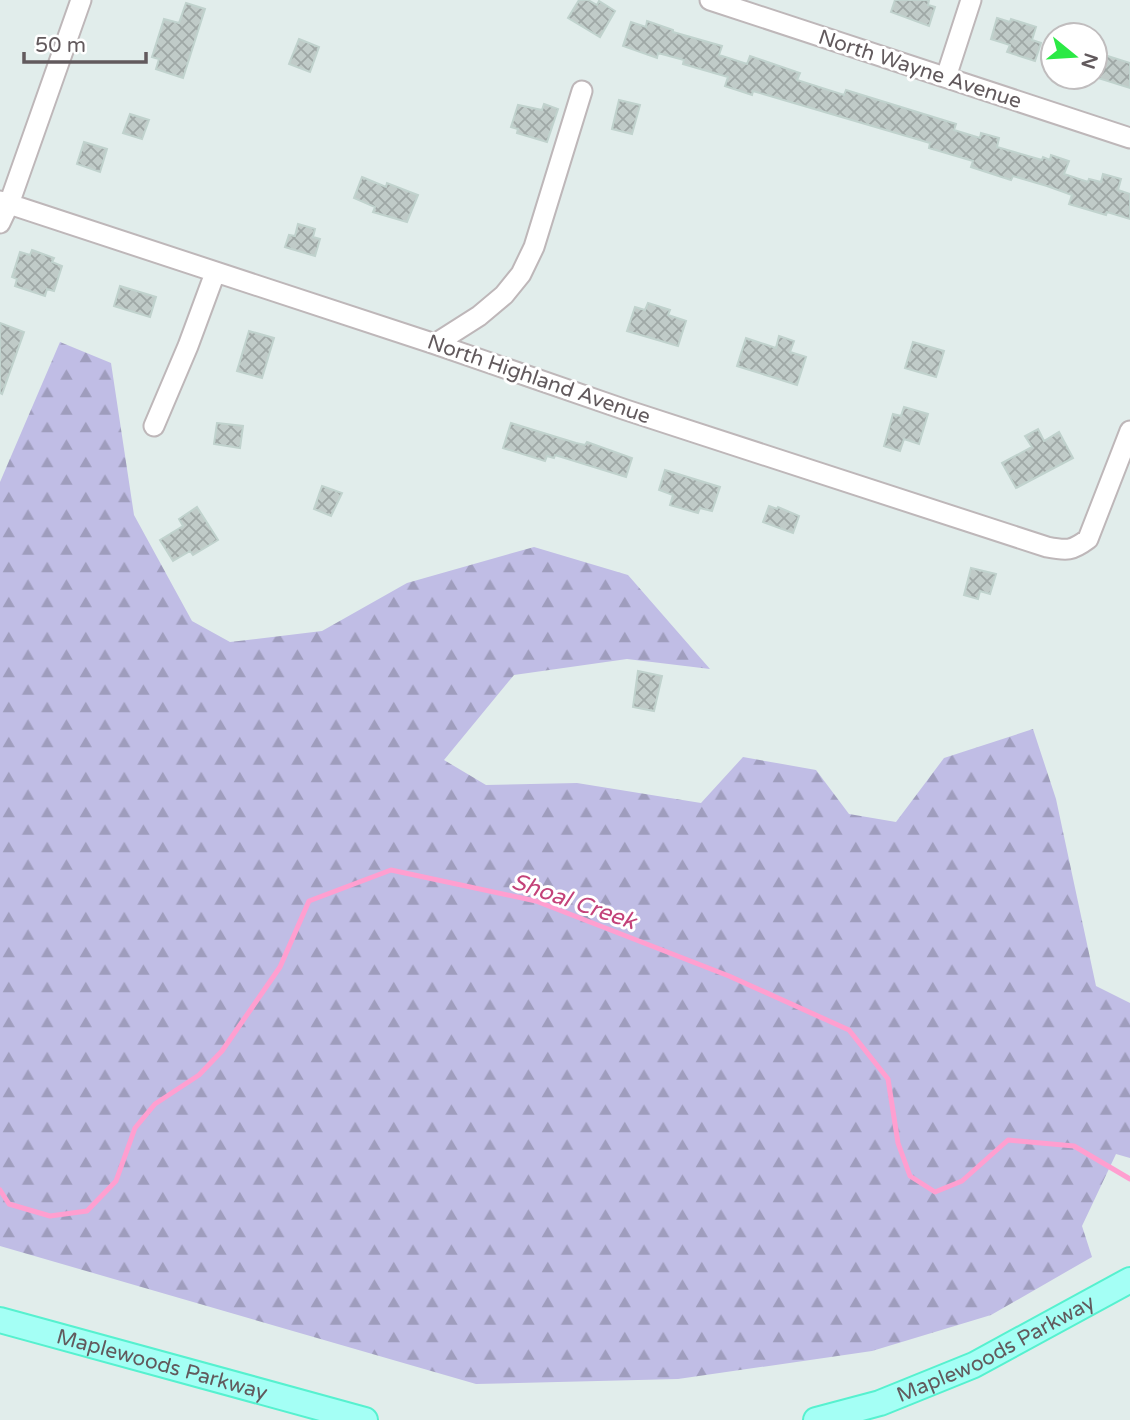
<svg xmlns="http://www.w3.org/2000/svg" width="1130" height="1420" font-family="'Varela Round',sans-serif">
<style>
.forest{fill:url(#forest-firs)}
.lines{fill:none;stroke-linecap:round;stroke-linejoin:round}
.stream{stroke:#ff9fd0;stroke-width:5}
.building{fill:url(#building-cross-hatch);stroke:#c0d2cd;stroke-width:2}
.minor-casing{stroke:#beb7b9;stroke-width:23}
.major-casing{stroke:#56f1cf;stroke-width:28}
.minor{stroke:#fff;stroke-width:19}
.major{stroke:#a4fff5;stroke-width:24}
.labels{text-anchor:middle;stroke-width:6;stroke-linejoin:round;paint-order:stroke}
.street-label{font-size:21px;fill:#625a5d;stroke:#fff}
.water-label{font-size:23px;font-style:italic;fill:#c34279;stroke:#fff}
</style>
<defs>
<pattern id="forest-firs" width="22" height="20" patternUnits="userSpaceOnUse" patternTransform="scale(1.75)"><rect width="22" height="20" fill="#c0bde5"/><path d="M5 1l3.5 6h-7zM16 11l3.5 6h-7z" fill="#9f9dbd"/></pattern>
<pattern id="building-cross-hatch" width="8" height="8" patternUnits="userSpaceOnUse" patternTransform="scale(1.75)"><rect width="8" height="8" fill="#c0cbc8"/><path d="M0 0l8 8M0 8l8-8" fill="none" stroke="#9fa8a6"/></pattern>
</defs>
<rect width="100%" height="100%" fill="#e1edeb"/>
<path class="forest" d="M 60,342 L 111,363 L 134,515 L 192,621 L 230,642 L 322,631 L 407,583 L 534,547 L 628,575 L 710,669 L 627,659 L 514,675 L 444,760 L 486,785 L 577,783 L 701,803 L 743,757 L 816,770 L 849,814 L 896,822 L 944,758 L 1033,729 L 1056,799 L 1096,986 L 1130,1003 L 1130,1158 L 1116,1154 L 1082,1226 L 1092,1257 L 991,1315 L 872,1351 L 678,1379 L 476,1384 L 0,1246 L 0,482 Z"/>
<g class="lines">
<path class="stream" d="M 0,1190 L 9,1204 L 50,1216 L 87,1211 L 116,1181 L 135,1128 L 155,1104 L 199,1075 L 222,1051 L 280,967 L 309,901 L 391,870 L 536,901 L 729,976 L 849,1030 L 888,1079 L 898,1143 L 910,1176 L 935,1192 L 962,1181 L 1008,1140 L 1074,1146 L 1130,1179"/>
</g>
<path class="building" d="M 579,0 L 588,0 L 597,5 L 599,1 L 615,11 L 600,37 L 568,18 Z
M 895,0 L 929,0 L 928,5 L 935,7 L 929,26 L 891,12 Z
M 186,3 L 205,9 L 183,78 L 156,69 L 159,59 L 152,57 L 164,19 L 179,23 Z
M 997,18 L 1010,22 L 1011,19 L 1036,27 L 1032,40 L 1041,43 L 1035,61 L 1007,52 L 1010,45 L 991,39 Z
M 647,21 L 673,30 L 673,32 L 722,46 L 719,55 L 747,64 L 750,56 L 800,73 L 797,80 L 844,95 L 846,90 L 956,124 L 954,130 L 980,138 L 981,133 L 999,138 L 997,147 L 1042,160 L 1043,157 L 1050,160 L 1051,155 L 1069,161 L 1064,174 L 1088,182 L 1089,179 L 1101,182 L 1103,174 L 1121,179 L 1118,190 L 1130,194 L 1130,219 L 1107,212 L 1106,215 L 1069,204 L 1072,195 L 1047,186 L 1013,176 L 1011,180 L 971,167 L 973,161 L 929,148 L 930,143 L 753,91 L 752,95 L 725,86 L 728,77 L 683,64 L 684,60 L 658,53 L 657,58 L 623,46 L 631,22 L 646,27 Z
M 299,39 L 319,47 L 310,72 L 289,64 Z
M 1095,52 L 1130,63 L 1130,88 L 1095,77 Z
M 619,100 L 640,105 L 632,134 L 612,129 Z
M 544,104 L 558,109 L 547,142 L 517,133 L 518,129 L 511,127 L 518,105 L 542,110 Z
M 130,114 L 149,120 L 142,139 L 123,133 Z
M 84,142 L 107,149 L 100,172 L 77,164 Z
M 362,177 L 386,187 L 387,183 L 418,195 L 407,222 L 373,212 L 375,207 L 354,198 Z
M 298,224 L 315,229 L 313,237 L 320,239 L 315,256 L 285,247 L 289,235 L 295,236 Z
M 32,250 L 54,258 L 52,262 L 62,266 L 54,291 L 47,289 L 45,296 L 15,286 L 17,279 L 12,277 L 20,252 L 30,255 Z
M 120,286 L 156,297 L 150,317 L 114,306 Z
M 648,303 L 670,310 L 668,315 L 686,321 L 678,346 L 627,331 L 635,307 L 645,310 Z
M 0,323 L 24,332 L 2,394 L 0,393 Z
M 249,331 L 274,338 L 262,378 L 237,371 Z
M 779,336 L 794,341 L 790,352 L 806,357 L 797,385 L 737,366 L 746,338 L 776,348 Z
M 913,342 L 944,351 L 936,377 L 905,368 Z
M 904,407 L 928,414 L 919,444 L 904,439 L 900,451 L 884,446 L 893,414 L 901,416 Z
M 217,423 L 243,426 L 240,448 L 214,444 Z
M 511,423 L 576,443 L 585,445 L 587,442 L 632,458 L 626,477 L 555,455 L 554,458 L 547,456 L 545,461 L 503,448 Z
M 1038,429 L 1044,441 L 1059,432 L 1073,458 L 1016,488 L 1002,463 L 1032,447 L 1025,436 Z
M 665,470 L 720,487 L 712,511 L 700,508 L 698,513 L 670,505 L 673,495 L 659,490 Z
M 322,486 L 342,493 L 331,516 L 314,509 Z
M 769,506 L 777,509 L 778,507 L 799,516 L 793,533 L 763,522 Z
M 197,507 L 218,540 L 193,555 L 190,551 L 173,561 L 160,540 L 183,526 L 179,519 Z
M 971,568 L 996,574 L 990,594 L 980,591 L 978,599 L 964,595 Z
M 638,671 L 662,676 L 654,711 L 633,707 Z"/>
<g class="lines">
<defs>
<path id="minor" d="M 710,0 L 1130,138
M 946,77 L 971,0
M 0,201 L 435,344 L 626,410 L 1047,547 C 1067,551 1072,551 1088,539 L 1130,431
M 0,223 L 9,204 L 81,0
M 435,344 L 479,316 L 504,295 L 521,274 L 534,247 L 582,91
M 154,426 L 188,346 L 215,273"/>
<g id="major">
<path id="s1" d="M 0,1320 L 365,1420"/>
<path id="s2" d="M 816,1420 L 880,1403 L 974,1365 L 1130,1280"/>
</g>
</defs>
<use href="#minor" class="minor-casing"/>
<use href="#major" class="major-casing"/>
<use href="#minor" class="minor"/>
<use href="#major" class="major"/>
</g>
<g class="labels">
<g class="street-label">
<text transform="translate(920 69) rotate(18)" y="7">North Wayne Avenue</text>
<text transform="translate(539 379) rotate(19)" y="7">North Highland Avenue</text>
<text dy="7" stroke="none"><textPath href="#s2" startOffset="194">Maplewoods Parkway</textPath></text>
<text dy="7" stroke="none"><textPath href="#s1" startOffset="168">Maplewoods Parkway</textPath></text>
</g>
<g class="water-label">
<text transform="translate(574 901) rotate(19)" y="8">Shoal Creek</text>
</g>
</g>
<g transform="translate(1074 56) rotate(108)"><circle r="33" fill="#ffffff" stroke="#c0bdbe" stroke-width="2"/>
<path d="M0-5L12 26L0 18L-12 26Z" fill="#2be945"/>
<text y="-10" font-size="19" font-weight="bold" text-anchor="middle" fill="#625a5d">N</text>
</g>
<path d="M24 52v10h122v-10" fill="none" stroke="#625a5d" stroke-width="3.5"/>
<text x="35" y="52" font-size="21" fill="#625a5d" stroke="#ffffff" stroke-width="5" paint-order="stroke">50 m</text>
</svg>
